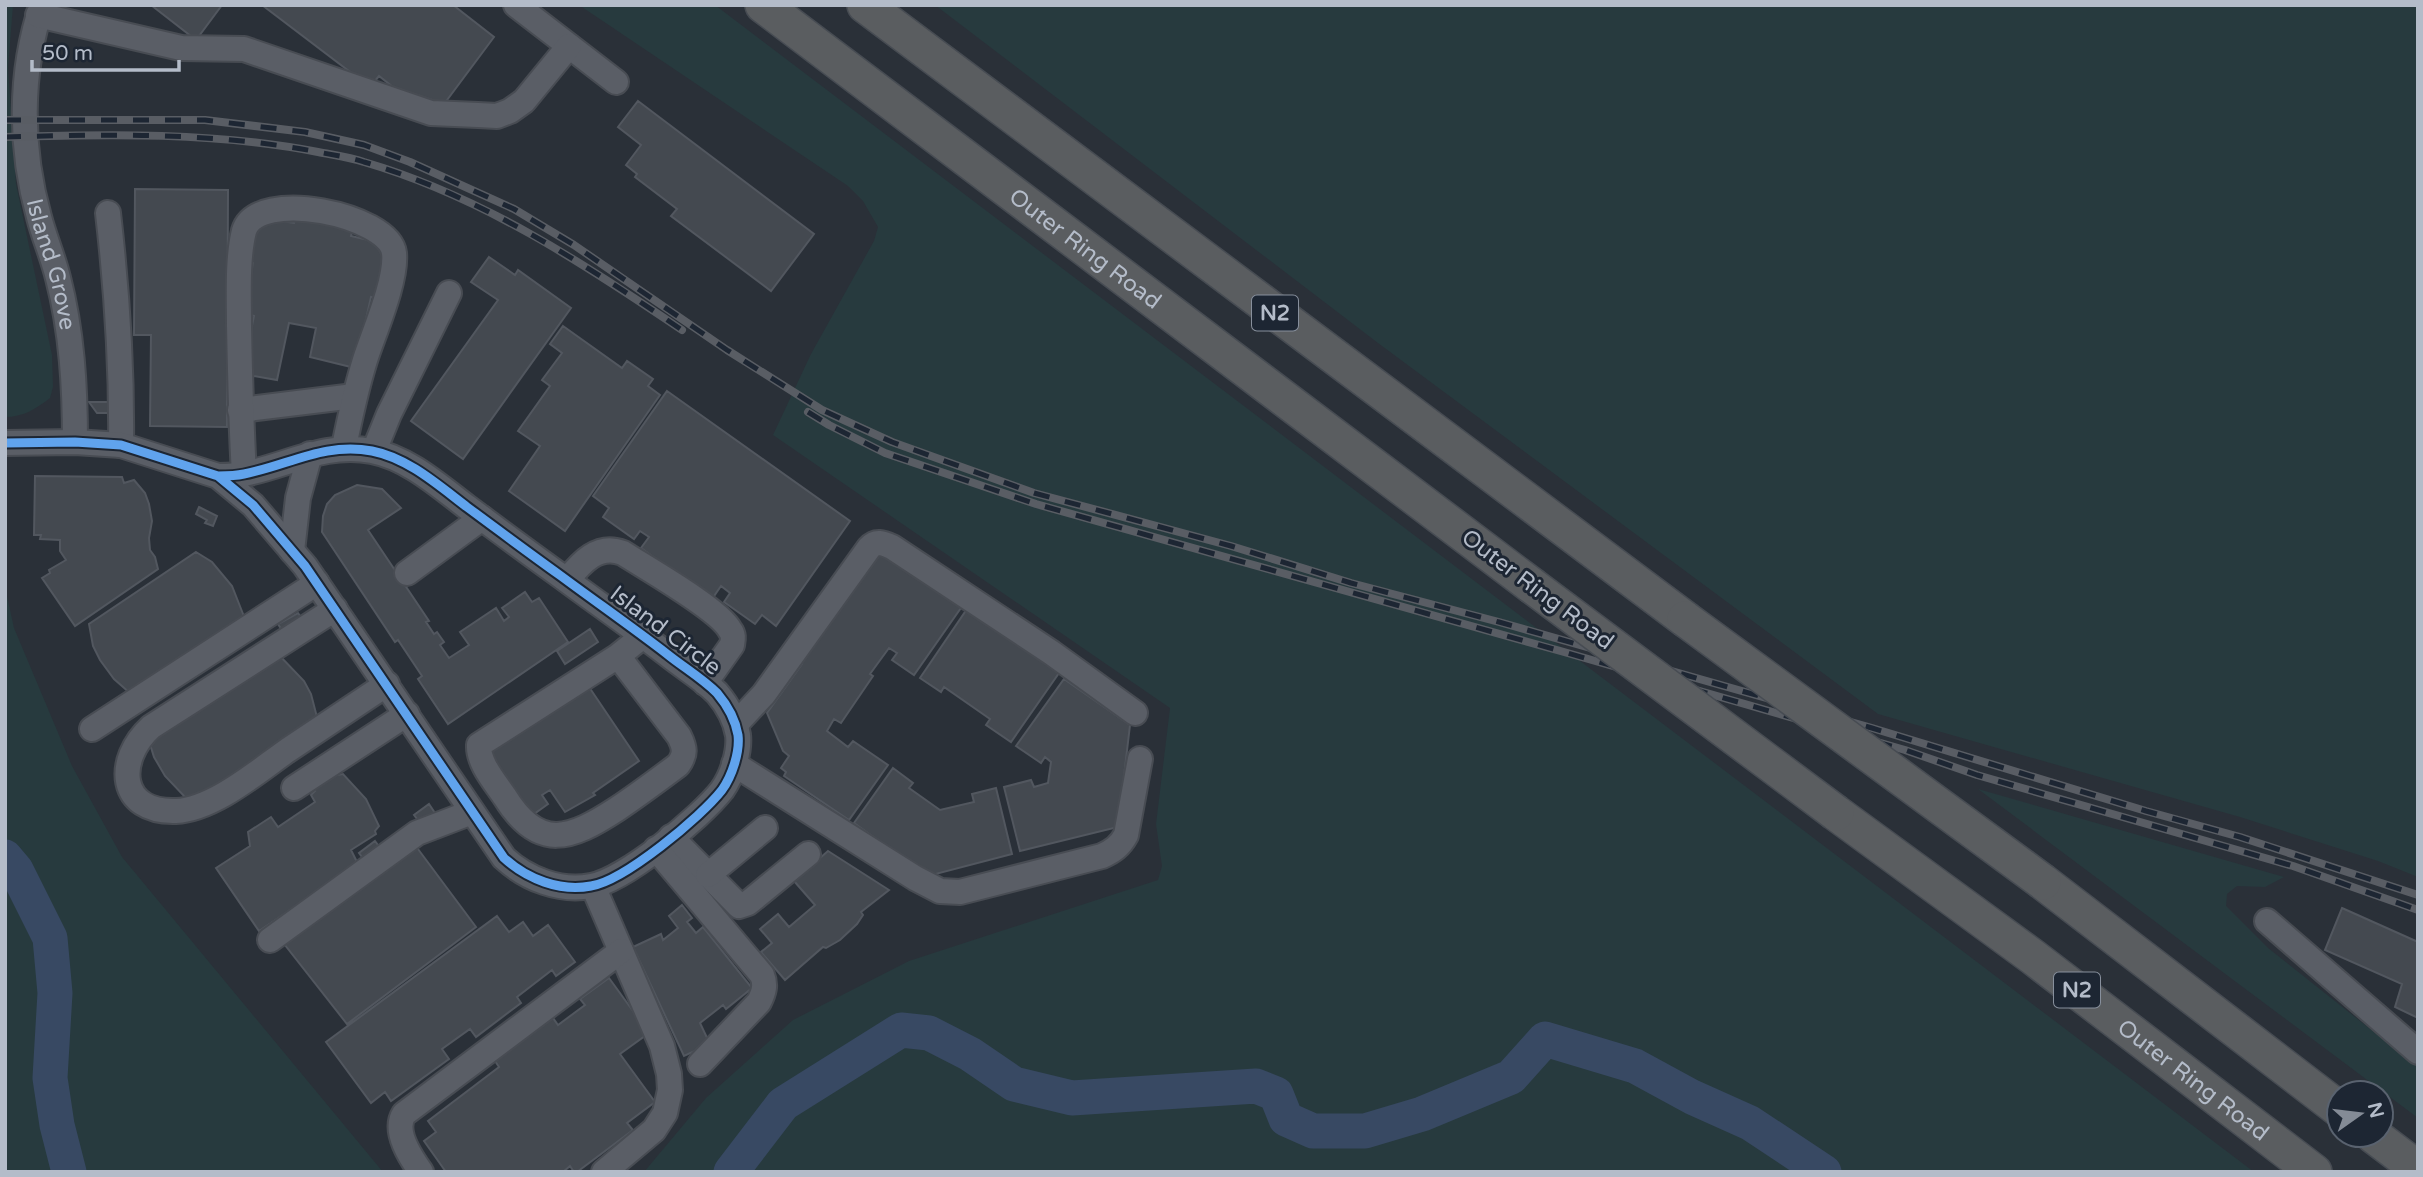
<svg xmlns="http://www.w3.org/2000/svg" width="2423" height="1177" font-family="'Varela Round',sans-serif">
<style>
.green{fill:#273a3e}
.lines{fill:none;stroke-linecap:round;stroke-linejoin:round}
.river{stroke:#384963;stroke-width:35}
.building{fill:#444950;stroke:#52575f;stroke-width:2}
.minor-casing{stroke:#484c53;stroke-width:28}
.highway-casing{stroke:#474c53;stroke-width:38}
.minor{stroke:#5a5e66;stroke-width:24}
.highway{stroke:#5a5d60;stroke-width:35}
.rail-casing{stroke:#595d64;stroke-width:8}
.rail{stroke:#1d2633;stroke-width:5;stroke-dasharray:16;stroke-linecap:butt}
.highway-bridge-casing{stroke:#474c53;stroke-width:38;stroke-linecap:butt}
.highway-bridge{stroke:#5a5d60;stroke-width:35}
.cycleway-casing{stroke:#1d2633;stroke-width:13}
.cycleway{stroke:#60a3ed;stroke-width:9}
.labels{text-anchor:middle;stroke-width:6;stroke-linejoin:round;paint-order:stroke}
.shield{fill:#1d2633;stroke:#878f9c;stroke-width:2}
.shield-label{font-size:21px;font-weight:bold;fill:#b4bcc9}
.street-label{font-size:23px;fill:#b4bcc9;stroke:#1d2633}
</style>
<rect width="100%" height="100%" fill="#2a3038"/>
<path class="green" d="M 5,5 L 13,5 L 8,68 L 16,184 L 52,355 L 53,387 L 50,398 C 36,409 23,417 5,417 Z
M 579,5 L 715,5 L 2254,1172 L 644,1172 L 706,1098 L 793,1020 L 909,961 L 1158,880 L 1162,866 L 1156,824 L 1170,708 L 773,435 L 811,354 L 874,241 L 878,227 L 863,201 L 848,186 Z
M 935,5 L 2418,5 L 2418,877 L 2378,861 L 2240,817 L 1878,714 L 1378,343 Z
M 5,587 L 14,628 L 72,766 L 122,857 L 383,1172 L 5,1172 Z
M 1978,789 L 2284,877 L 2265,887 L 2237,886 L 2227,894 L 2226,906 L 2268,948 L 2418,1067 L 2418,1118 Z"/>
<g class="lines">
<path class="river" d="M 5,857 L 16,870 L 50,938 L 55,993 L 50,1078 L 57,1125 L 69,1172
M 731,1172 L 783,1104 L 901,1030 L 929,1033 L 970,1054 L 1014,1084 L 1072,1098 L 1256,1086 L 1276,1094 L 1286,1119 L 1313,1131 L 1365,1131 L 1422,1114 L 1511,1077 L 1545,1039 L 1635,1066 L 1692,1097 L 1750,1123 L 1824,1172"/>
</g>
<path class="building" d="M 151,5 L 222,5 L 196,40 Z
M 262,5 L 453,5 L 494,37 L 444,104 L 393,87 L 379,76 L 370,87 Z
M 638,101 L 814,234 L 771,291 L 671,216 L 677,209 L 635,177 L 637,174 L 626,165 L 641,145 L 618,127 Z
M 135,189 L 228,190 L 227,427 L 150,426 L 151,335 L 134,335 Z
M 297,211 L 354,224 L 351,236 L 368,240 L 380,249 L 383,259 L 376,298 L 371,297 L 355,368 L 310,357 L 316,328 L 289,323 L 277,380 L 242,374 L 254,316 L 244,313 L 253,263 L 247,261 L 259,218 L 294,223 Z
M 489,257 L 515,275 L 518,270 L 571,308 L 463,459 L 411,421 L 498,300 L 471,282 Z
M 563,326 L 622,368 L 627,361 L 653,379 L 648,386 L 660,395 L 565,531 L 509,491 L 540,446 L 518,431 L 550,386 L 542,380 L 562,353 L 550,344 Z
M 667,391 L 850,521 L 776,626 L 762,615 L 755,624 L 724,602 L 730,593 L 721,586 L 712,599 L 641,548 L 649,537 L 640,531 L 634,539 L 603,517 L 609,508 L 593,496 Z
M 89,402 L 111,402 L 110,413 L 97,413 Z
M 35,476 L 122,477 L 124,483 L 134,480 L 145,493 L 149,504 L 152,521 L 149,538 L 150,550 L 155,557 L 158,569 L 75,626 L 42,578 L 50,573 L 49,570 L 66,560 L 60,551 L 60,540 L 40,539 L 41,535 L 34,535 Z
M 357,485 L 382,489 L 401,508 L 368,530 L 429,621 L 426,622 L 434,634 L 437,632 L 444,642 L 440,645 L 449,658 L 469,645 L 460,632 L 496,608 L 504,621 L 509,617 L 502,608 L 525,592 L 532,602 L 539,598 L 568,642 L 448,724 L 418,679 L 422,676 L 398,640 L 395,642 L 322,532 L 323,516 L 327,504 L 335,495 Z
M 199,507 L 217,516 L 213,526 L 205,523 L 207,520 L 196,514 Z
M 880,547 L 963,605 L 914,675 L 892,660 L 897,653 L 889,648 L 870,674 L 873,676 L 841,723 L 834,719 L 827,731 L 848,747 L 853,741 L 888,765 L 849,820 L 784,776 L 786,772 L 781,768 L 789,756 L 783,751 L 767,713 L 802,664 L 799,662 Z
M 196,552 L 212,562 L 232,586 L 245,619 L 131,694 L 114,679 L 100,660 L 93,646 L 89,624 Z
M 967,609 L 1059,673 L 1011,742 L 986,725 L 990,719 L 944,687 L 941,692 L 920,678 Z
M 298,613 L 303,620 L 283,632 L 278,624 Z
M 590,629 L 598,642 L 565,664 L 557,651 Z
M 278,654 L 304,681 L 311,694 L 318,721 L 196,804 L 185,797 L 165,776 L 154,757 L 149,741 Z
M 1064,679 L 1130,725 L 1118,827 L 1020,851 L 1004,787 L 1031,780 L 1034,787 L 1048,783 L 1051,762 L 1045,757 L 1041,763 L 1016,746 Z
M 585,681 L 639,761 L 593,793 L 595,795 L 565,812 L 550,790 L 542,795 L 548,804 L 527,819 L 481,752 Z
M 893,768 L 913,783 L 909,788 L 940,810 L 974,802 L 972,794 L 996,788 L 1012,854 L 928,876 L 854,823 Z
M 336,772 L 338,775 L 343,774 L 366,799 L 379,826 L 375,831 L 376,834 L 351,850 L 358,864 L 259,931 L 216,868 L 250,846 L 248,832 L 271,817 L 278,827 L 315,802 L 311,795 L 315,791 L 313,789 Z
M 429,804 L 435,813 L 421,824 L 414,815 Z
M 375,841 L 381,849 L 365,861 L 359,853 Z
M 412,841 L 476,927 L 347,1024 L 281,940 Z
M 828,851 L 889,890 L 861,912 L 863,915 L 857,924 L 840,940 L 826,948 L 823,947 L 785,980 L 761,952 L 772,943 L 760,929 L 778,914 L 789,927 L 815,905 L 794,881 Z
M 682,905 L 692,918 L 687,922 L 696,933 L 703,927 L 752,988 L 726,1009 L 723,1005 L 700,1023 L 710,1044 L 684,1056 L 633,947 L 661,934 L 663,940 L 678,928 L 669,916 Z
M 2342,908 L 2418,942 L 2418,1018 L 2395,1007 L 2402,984 L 2325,950 Z
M 497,916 L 509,932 L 523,922 L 533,936 L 548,925 L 575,962 L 556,976 L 552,970 L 517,997 L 521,1003 L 476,1037 L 470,1029 L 442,1049 L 449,1059 L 391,1101 L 385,1092 L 371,1103 L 326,1042 Z
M 609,978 L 649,1033 L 620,1054 L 655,1102 L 627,1123 L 633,1130 L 577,1172 L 574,1172 L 570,1166 L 563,1172 L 446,1172 L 424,1141 L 436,1132 L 428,1121 L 499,1067 L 495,1061 L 553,1018 L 558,1025 L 585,1005 L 580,999 Z"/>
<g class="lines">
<defs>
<g id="minor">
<path id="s1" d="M 42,5 C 19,73 20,149 39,217 C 44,237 53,257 58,278 C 72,332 75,387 75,442"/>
<path d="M 516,5 L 616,82"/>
<path d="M 38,15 L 181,48 L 244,49 L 431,113 L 478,115 L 497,116 L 510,111 L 524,101 L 569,46"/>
<path d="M 108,213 C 117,291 122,367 121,445"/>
<path d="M 240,410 L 354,396"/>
<path d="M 5,443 L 75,442 L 121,445 L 218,476 L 253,505 L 305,566 L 504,858 C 527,879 560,892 591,886 C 624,881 701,817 722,790 C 732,776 740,752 738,735 C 735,718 728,706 717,693 C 702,678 683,667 667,654 C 632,627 596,602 561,576 C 529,553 498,530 467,507 C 438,485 408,458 372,451 C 325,442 289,465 244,474 C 235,476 226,476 218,476"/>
<path d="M 374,451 L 389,414 L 449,293"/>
<path d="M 244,474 C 241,424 240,375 239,326 C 239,296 237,259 244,231 C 257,187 389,215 394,253 C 397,280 374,332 365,360 C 356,389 350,417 344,447"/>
<path d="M 292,551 L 298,498 L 310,454"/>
<path d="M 407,573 L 482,518"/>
<path d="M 567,580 C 581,563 598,543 623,553 C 646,568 719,609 730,630 C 734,635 733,639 732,645 L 705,683"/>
<path d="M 335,609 L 151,727 C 115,760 118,813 176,811 C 214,809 258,771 288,750 C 321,728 354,706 387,684"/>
<path d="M 618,656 L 679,736 C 685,748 686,754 678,765 C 658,780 638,795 617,809 C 571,839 539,852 505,797 C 495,782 478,763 479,745 L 618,656 L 643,636"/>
<path d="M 736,724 L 764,694 L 869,548 C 876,540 883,543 892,547 L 1052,653 L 1135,713"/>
<path d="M 92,729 L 317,583"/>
<path d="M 734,764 L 915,878 L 940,891 L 960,892 L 1102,856 C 1113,851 1120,846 1126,835 L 1140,759"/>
<path d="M 294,788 L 407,714"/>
<path d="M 671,837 L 739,906 L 748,903 L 808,854"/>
<path d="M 656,849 L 762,975 C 766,985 764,992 759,1002 L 700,1064"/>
<path d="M 708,875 L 765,828"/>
<path d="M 593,886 L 662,1046 L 669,1074 L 670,1090 L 665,1113 L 654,1130 L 604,1172"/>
<path d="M 2267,921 L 2418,1052"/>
<path d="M 270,940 L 417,833 L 472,812"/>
<path d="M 421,1172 C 411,1158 393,1131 404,1114 L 621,951"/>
</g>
<g id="highway">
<path id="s2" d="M 763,5 L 1531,585"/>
<path d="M 865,5 L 1685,619"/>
<path id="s3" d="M 1836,813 L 2033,957 L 2314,1172"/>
<path d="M 2043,882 L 2339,1109"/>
<path d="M 2373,1135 L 2418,1169"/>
</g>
</defs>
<use href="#minor" class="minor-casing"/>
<use href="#highway" class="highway-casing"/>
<use href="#minor" class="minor"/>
<use href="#highway" class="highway"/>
<defs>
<path id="rail" d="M 5,120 L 205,120 L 305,132 L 364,145 L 410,162 L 514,209 L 574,245 L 727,350 L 822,410 L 892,442 L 1034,493 L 1231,546 L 1351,583 L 1499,622 L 1872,728 L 2146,811 L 2240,837 L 2418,895
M 5,137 C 109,134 215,132 318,152 C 333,155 349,157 364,162 C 481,196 583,263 682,330
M 808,412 L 829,425 L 885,453 L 1036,504 L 1564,652 L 1905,750 L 1977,775 L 2293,866 L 2418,910"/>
</defs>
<use href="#rail" class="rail-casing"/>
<use href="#rail" class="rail"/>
<defs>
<path id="highway-bridge" d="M 1531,585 L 1836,813
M 1685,619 L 2043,882"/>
</defs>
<use href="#highway-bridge" class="highway-bridge-casing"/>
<use href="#highway-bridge" class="highway-bridge"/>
<defs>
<path id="cycleway" d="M 5,443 L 75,442 L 121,445 L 218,476 L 253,505 L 305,566 L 504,858 C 527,879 560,892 591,886 C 624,881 701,817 722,790 C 732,776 740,752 738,735 C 735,718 728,706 717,693 C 702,678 683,667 667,654 C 632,627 596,602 561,576 C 529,553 498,530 467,507 C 438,485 408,458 372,451 C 325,442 289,465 244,474 C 235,476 226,476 218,476"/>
</defs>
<use href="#cycleway" class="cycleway-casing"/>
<use href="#cycleway" class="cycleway"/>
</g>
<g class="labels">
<g class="shield">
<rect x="1252" y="295.5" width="46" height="35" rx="5"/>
<rect x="2054" y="972.5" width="46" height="35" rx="5"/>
</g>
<g class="shield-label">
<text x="1275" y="320">N2</text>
<text x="2077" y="997">N2</text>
</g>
<g class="street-label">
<text dy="8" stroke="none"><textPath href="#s2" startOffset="404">Outer Ring Road</textPath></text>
<text dy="8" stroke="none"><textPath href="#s1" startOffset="264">Island Grove</textPath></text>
<text transform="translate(1538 589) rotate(37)" y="8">Outer Ring Road</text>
<text transform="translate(666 630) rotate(37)" y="8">Island Circle</text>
<text dy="8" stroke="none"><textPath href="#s3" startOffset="446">Outer Ring Road</textPath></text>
</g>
</g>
<rect width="2423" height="1177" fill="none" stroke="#b4bcc9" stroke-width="14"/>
<g transform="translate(2360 1114) rotate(76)"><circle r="33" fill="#1d2633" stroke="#59626f" stroke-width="2"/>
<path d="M0-5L12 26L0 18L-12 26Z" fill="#848b96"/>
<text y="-10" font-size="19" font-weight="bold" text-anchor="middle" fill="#b4bcc9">N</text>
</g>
<path d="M32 60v10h147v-10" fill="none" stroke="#b4bcc9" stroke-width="3.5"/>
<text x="42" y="60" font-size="21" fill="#b4bcc9" stroke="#1d2633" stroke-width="5" paint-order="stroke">50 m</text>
</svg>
